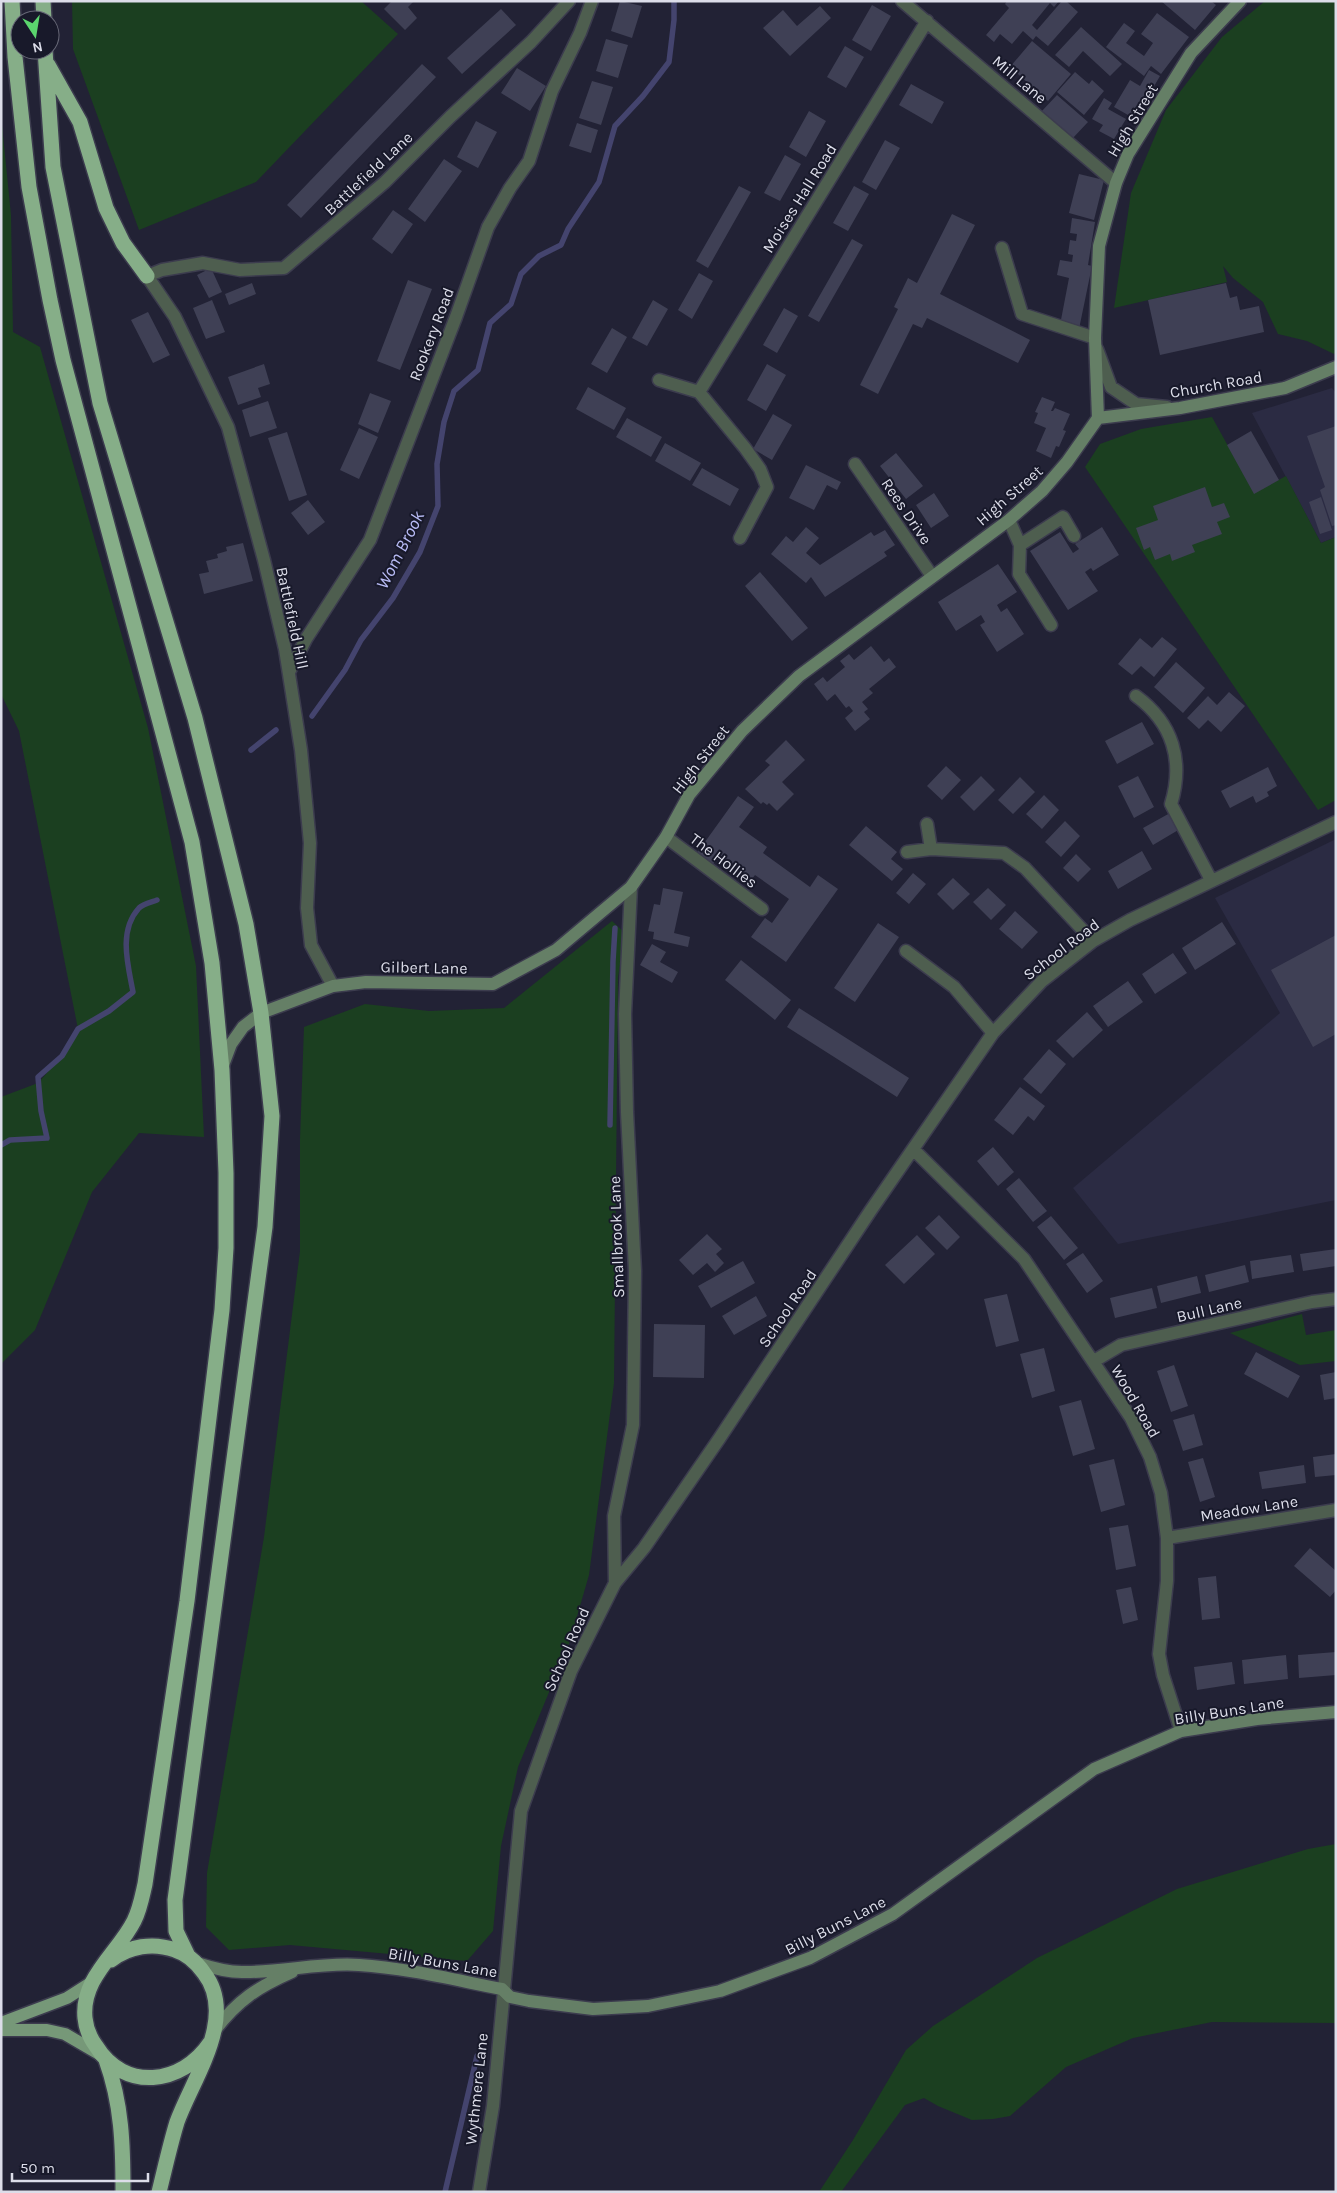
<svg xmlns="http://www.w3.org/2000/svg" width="1337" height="2193" font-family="Karla,sans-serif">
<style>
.built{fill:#2b2b43}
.green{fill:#1b3f20}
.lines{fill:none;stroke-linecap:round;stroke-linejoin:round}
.stream{stroke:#44446e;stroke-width:5.5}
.building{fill:#3f4055}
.street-casing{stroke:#3c3c4e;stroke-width:15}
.secondary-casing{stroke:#3c3c4e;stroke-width:15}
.primary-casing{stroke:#3c3c4e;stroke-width:15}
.highway-casing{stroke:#3c3c4e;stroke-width:18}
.street{stroke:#4e5e4f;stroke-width:12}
.secondary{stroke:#657f66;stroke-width:12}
.primary{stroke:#769878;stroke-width:12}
.highway{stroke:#86ae88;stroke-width:15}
.labels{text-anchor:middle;stroke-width:4;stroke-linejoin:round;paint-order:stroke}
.street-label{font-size:16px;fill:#dcdde9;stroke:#18192a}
.water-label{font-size:18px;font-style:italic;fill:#b8bbf4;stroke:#18192a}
</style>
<rect width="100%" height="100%" fill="#222235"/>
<path class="built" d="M 1332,388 L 1336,393 L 1336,537 L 1321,543 L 1252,413 Z
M 1336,839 L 1336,1200 L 1118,1244 L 1073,1188 L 1280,1013 L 1215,898 Z"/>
<path class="green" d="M 72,1 L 361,1 L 398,34 L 256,182 L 139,230 L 73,49 Z
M 1265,1 L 1336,1 L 1336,353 L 1334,354 L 1307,341 L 1278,334 L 1263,302 L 1233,278 L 1223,266 L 1227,282 L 1114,308 L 1131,193 L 1166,110 L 1222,37 Z
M 1,115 L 11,215 L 13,332 L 40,347 L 148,728 L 196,966 L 204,1137 L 139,1133 L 92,1192 L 35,1330 L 1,1364 L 1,1097 L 38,1083 L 62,1056 L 78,1029 L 19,731 L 1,694 Z
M 1212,417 L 1254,493 L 1286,476 L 1321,543 L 1336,537 L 1336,800 L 1318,810 L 1085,467 L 1100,444 L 1141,429 Z
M 612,921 L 625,933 L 618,977 L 614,1383 L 589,1575 L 569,1644 L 518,1767 L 501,1846 L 493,1931 L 467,1961 L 290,1945 L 229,1950 L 206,1927 L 207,1873 L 264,1537 L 300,1251 L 300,1139 L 304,1027 L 365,1004 L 429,1011 L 504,1008 Z
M 1302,1314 L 1306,1335 L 1336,1330 L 1336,1361 L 1300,1365 L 1230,1333 Z
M 1336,1844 L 1336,2023 L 1212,2022 L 1133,2038 L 1066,2067 L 1010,2116 L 993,2119 L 972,2120 L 938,2106 L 924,2098 L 905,2105 L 841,2192 L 819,2192 L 853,2140 L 906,2050 L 933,2026 L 1037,1958 L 1177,1889 L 1308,1849 Z"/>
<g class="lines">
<path class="stream" d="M 312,716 L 345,670 L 361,640 L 393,598 L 420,552 L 438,506 L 437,464 L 444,422 L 454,391 L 478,370 L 490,323 L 511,304 L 521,274 L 539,256 L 561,245 L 568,229 L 599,182 L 615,126 L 643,96 L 669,62 L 674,20 L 674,1
M 251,750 L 276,730
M 610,1125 L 613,961 L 615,928
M 1,1145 L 10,1140 L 47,1138 L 41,1111 L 38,1077 L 62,1056 L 78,1029 L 109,1011 L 133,992 C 128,965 118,931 139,908 C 143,904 152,902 157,900
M 445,2192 L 477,2056"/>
</g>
<path class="building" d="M 392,1 L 414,1 L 408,7 L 417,18 L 405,30 L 384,9 Z
M 620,1 L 642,6 L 632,38 L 611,31 Z
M 1007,1 L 1059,1 L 1054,7 L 1050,3 L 1032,25 L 1037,30 L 1062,1 L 1066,1 L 1078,12 L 1048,46 L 1036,36 L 1033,40 L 1023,31 L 1012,44 L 1000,34 L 994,42 L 986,35 L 1009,8 L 1005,4 Z
M 1161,1 L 1211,1 L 1216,5 L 1195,30 Z
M 872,5 L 891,16 L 871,51 L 852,40 Z
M 820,6 L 831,18 L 790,56 L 763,28 L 783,10 L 797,26 Z
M 501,9 L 516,25 L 462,74 L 447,58 Z
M 1157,13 L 1189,37 L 1161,74 L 1151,66 L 1144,76 L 1106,47 L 1124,23 L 1135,31 L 1126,43 L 1144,56 L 1153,43 L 1141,34 Z
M 1081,27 L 1122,64 L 1110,76 L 1083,51 L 1069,67 L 1055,55 Z
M 606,39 L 628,45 L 618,78 L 596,71 Z
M 1032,41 L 1071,74 L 1048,101 L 1010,67 Z
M 845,46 L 864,57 L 846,88 L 827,77 Z
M 422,64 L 436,77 L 301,218 L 287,205 Z
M 517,68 L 546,86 L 530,111 L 501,93 Z
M 1149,70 L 1160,76 L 1135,119 L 1114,107 L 1130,80 L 1140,86 Z
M 1075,72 L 1089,84 L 1092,80 L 1104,91 L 1084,115 L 1057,92 Z
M 592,81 L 613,87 L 601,125 L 579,118 Z
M 911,84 L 944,102 L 932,124 L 899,105 Z
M 1057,95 L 1088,122 L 1072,139 L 1041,112 Z
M 1104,98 L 1112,103 L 1108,109 L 1126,119 L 1114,139 L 1099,131 L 1103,125 L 1092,119 Z
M 809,111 L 826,121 L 806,157 L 789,147 Z
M 476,121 L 497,132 L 478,168 L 457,157 Z
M 577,123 L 598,130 L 591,153 L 569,146 Z
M 885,140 L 900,148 L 876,190 L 862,182 Z
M 785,155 L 801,164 L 780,201 L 764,193 Z
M 444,159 L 462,171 L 425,222 L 408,209 Z
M 1079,174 L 1104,180 L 1094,220 L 1069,213 Z
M 739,186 L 751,192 L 708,268 L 696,261 Z
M 854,186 L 869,194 L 848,231 L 833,223 Z
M 393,210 L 413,224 L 392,254 L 372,239 Z
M 952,214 L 975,225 L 940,294 L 1030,340 L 1018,363 L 927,318 L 922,328 L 913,324 L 878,394 L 860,385 L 898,309 L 894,307 L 908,278 L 917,283 Z
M 1072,218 L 1095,222 L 1088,265 L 1092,266 L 1079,329 L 1060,325 L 1069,278 L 1057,275 L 1060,260 L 1072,262 L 1073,255 L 1068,254 L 1070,240 L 1076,241 L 1077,234 L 1070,233 Z
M 852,239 L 863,245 L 819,322 L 808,316 Z
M 211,268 L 222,292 L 209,298 L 197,275 Z
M 699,273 L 713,281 L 692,319 L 678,310 Z
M 408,280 L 432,289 L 400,370 L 377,361 Z
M 252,283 L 256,294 L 229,305 L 225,294 Z
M 1226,283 L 1230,298 L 1237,296 L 1240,310 L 1259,306 L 1264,332 L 1160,355 L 1148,300 Z
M 212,300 L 225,332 L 206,339 L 193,308 Z
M 653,300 L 668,309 L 647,346 L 632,338 Z
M 784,308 L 798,316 L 777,353 L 763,345 Z
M 148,312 L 170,355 L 153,363 L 131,320 Z
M 612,328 L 627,337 L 607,373 L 591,364 Z
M 264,364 L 270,384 L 258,388 L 261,397 L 238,405 L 228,377 Z
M 767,364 L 786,375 L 766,411 L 747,400 Z
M 588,387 L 626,408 L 614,430 L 576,409 Z
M 370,393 L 391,401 L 378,433 L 358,424 Z
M 1042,397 L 1055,402 L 1051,411 L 1053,411 L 1055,408 L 1070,414 L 1063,430 L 1066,431 L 1059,447 L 1056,446 L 1051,458 L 1036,451 L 1046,428 L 1034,423 L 1038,413 L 1035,412 Z
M 268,401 L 277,428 L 250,437 L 242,410 Z
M 773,414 L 792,425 L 772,460 L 753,449 Z
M 627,418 L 662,437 L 651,457 L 616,437 Z
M 1336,426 L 1336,525 L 1332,526 L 1320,490 L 1325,487 L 1307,436 Z
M 359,428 L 378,437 L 359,479 L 340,470 Z
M 1251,431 L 1279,480 L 1254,494 L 1227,445 Z
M 287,432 L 307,495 L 289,501 L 268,438 Z
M 665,443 L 701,463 L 690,481 L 655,461 Z
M 896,453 L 923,486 L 906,499 L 880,466 Z
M 806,465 L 841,482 L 837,490 L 827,485 L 814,510 L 789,498 Z
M 702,468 L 739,489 L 730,506 L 692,485 Z
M 1205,487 L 1212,507 L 1224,503 L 1230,517 L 1217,522 L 1222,534 L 1192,545 L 1195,552 L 1172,561 L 1170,554 L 1155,560 L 1150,547 L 1144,550 L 1136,528 L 1158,520 L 1153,506 Z
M 934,493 L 949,516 L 931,528 L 916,505 Z
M 1321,497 L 1332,530 L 1320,534 L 1309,502 Z
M 308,500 L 325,522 L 308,535 L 291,513 Z
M 806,527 L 819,538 L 806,553 L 820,565 L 871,532 L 874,536 L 885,530 L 895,545 L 884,552 L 887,556 L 825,597 L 811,577 L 806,583 L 771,554 L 786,536 L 793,542 Z
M 1102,527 L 1119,555 L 1093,571 L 1091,568 L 1085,572 L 1098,591 L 1068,610 L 1030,551 L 1060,532 L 1073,553 L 1079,549 L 1075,544 Z
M 243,543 L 253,581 L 204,594 L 199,574 L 209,572 L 206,561 L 218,558 L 217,554 L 227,551 L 226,547 Z
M 998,564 L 1017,592 L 997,605 L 1001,612 L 1007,608 L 1024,634 L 997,652 L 980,625 L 985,622 L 981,615 L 956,631 L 938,602 Z
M 760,572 L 808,628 L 792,641 L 745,586 Z
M 1162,637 L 1177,649 L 1154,677 L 1141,666 L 1132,675 L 1118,664 L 1140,638 L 1152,648 Z
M 871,646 L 884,662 L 889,658 L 896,667 L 869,689 L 873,693 L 862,702 L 868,709 L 864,712 L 870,719 L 855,731 L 845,718 L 853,711 L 849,706 L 846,708 L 835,694 L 827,701 L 814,684 L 823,677 L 827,682 L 845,667 L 840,661 L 849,654 L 854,660 Z
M 1176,662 L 1205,688 L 1183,713 L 1154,687 Z
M 1229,692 L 1245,706 L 1221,732 L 1208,720 L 1199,729 L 1187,718 L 1208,696 L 1217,705 Z
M 1142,722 L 1154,744 L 1117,764 L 1105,741 Z
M 786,740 L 805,760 L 782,782 L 794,794 L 777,811 L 769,803 L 767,805 L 763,802 L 761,804 L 745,789 L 770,765 L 765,761 Z
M 946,766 L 961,780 L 942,800 L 927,786 Z
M 1268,767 L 1277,786 L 1267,792 L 1269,796 L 1256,803 L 1253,796 L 1230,808 L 1221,791 Z
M 981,776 L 995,790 L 974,811 L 960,797 Z
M 1138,776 L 1154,807 L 1134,818 L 1118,786 Z
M 1020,777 L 1035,792 L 1013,814 L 998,800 Z
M 1044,795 L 1059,810 L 1042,829 L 1026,814 Z
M 738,796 L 754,807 L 739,827 L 767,847 L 763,853 L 810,887 L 818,875 L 838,889 L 786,962 L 751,937 L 765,918 L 772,923 L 789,899 L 755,875 L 752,879 L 719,856 L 713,864 L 697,853 Z
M 1170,813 L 1180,829 L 1153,845 L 1143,828 Z
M 1065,821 L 1080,836 L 1061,857 L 1045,842 Z
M 866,826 L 897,852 L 891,859 L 903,869 L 892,881 L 849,845 Z
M 1142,851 L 1152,869 L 1118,889 L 1108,871 Z
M 1076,854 L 1091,869 L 1078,882 L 1063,868 Z
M 913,873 L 926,884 L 909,904 L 896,893 Z
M 953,878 L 970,894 L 953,910 L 937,894 Z
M 663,888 L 683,892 L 674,933 L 690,937 L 688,947 L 653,939 L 654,932 L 648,931 L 654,904 L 660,905 Z
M 988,888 L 1006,905 L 991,920 L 973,902 Z
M 1015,911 L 1038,932 L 1022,949 L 999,929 Z
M 1222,922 L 1236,944 L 1195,970 L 1182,948 Z
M 878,923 L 899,937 L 855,1002 L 834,988 Z
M 1336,935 L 1336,1034 L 1313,1047 L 1271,970 Z
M 652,944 L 666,952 L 660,962 L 678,972 L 672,983 L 640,965 Z
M 1173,953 L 1187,973 L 1155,994 L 1142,974 Z
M 741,960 L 791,1000 L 775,1020 L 725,980 Z
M 1128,981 L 1143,1002 L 1108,1027 L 1093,1006 Z
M 799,1008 L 909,1078 L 897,1097 L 787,1027 Z
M 1087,1012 L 1103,1030 L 1073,1058 L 1056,1041 Z
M 1049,1049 L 1066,1064 L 1041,1094 L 1023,1079 Z
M 1020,1087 L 1045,1106 L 1034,1121 L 1028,1116 L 1013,1135 L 994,1120 Z
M 993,1147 L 1014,1172 L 998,1186 L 977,1161 Z
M 1019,1178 L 1047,1211 L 1033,1222 L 1006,1189 Z
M 939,1215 L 960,1237 L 947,1250 L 925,1228 Z
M 1051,1216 L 1078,1248 L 1064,1260 L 1037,1227 Z
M 707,1234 L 722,1249 L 716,1254 L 724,1263 L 715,1272 L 707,1263 L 693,1275 L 679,1260 Z
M 917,1235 L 935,1254 L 904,1284 L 885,1265 Z
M 1336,1249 L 1336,1266 L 1303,1271 L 1300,1254 Z
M 1083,1253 L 1103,1281 L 1087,1293 L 1066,1264 Z
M 1291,1255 L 1294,1272 L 1252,1279 L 1250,1261 Z
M 743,1261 L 755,1283 L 711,1308 L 698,1286 Z
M 1245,1265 L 1249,1282 L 1209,1292 L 1205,1275 Z
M 1197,1276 L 1201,1293 L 1161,1303 L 1157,1286 Z
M 1152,1288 L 1157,1308 L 1115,1318 L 1110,1298 Z
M 1007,1294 L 1019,1341 L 996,1347 L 984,1299 Z
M 756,1296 L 767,1316 L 734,1335 L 722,1316 Z
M 654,1324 L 705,1325 L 704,1378 L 653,1377 Z
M 1044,1348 L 1055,1391 L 1032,1398 L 1020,1354 Z
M 1256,1352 L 1300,1376 L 1288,1398 L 1244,1374 Z
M 1174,1365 L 1188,1406 L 1171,1412 L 1157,1371 Z
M 1336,1372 L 1336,1398 L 1324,1400 L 1320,1375 Z
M 1081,1400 L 1095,1449 L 1073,1456 L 1059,1406 Z
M 1194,1414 L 1203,1445 L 1183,1451 L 1173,1420 Z
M 1336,1454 L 1336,1475 L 1315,1477 L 1313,1457 Z
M 1203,1458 L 1215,1497 L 1200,1502 L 1188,1462 Z
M 1114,1459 L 1125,1505 L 1101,1512 L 1089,1465 Z
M 1304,1465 L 1306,1483 L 1262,1489 L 1259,1472 Z
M 1128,1525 L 1136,1566 L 1116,1570 L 1109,1528 Z
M 1310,1548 L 1336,1571 L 1336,1590 L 1330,1597 L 1294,1566 Z
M 1216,1576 L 1220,1618 L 1202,1620 L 1198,1578 Z
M 1131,1587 L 1138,1620 L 1123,1624 L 1116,1590 Z
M 1336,1652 L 1336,1675 L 1299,1678 L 1298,1655 Z
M 1286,1655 L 1288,1679 L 1244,1684 L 1242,1660 Z
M 1232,1662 L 1235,1684 L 1197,1690 L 1194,1667 Z"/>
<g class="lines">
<defs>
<path id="street" d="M 902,1 L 1116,183
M 1002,248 L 1022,314 L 1095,338
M 1097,349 L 1111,387 L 1136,404 L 1167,407
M 659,380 L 699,392 L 745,448 L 760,469 L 767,487 L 740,538
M 699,392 L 927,21
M 855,464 L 932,576
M 1009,520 L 1020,545 L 1019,574 L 1051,625
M 1020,545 L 1063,517 L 1074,536
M 289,672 L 306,639 L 370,540 L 456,317 L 488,227 L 510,188 L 529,161 L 552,91 L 580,33 L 592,1
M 1136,696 C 1173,723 1184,761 1171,804 L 1211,880
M 927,824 L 931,849
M 666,837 L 762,909
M 907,852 L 931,849 L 1004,853 L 1025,868 L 1093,941
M 906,951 L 954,987 L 993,1033
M 333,986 L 311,945 L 307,908 L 310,843 L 301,750 L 285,649 L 264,560 L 228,427 L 175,317 L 147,276 L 162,270 L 203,263 L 240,270 L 284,268 L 385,182 L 450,117 L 531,42 L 569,1
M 913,1149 L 1024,1259 L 1131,1418 L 1150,1457 L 1161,1493 L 1167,1538 L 1167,1581 L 1159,1654 L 1163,1675 L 1181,1731
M 1094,1361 L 1121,1345 L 1312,1302 L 1336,1299
M 1167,1538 L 1336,1510
M 615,1583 L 614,1516 L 633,1425 L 635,1271 L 627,1112 L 625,1014 L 631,887
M 479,2192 L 493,2106 L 521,1811 L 571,1671 L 615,1583 L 644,1548 L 719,1439 L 871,1210 L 993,1033 L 1042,981 L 1093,941 L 1130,920 L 1336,822"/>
<path id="secondary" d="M 1098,418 L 1180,408 L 1285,388 L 1336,367
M 222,1068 L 231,1044 L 243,1027 L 261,1013 L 333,986 L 366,982 L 493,984 L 556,950 L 631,887 L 666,837 L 689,795 L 742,731 L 799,676 L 1009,520 L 1042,491 L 1067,462 L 1098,418 L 1095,338 L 1099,246 L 1116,183 L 1128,154 L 1191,53 L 1240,1
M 197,1963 C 212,1968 226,1972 242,1972 C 281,1973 320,1962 359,1965 C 407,1968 455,1980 502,1989 L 510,1997 L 529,2001 L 593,2009 L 648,2006 L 720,1991 L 810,1958 L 893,1914 L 1094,1769 L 1181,1731 L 1257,1719 L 1336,1712
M 215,2030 C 238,2000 258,1987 292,1972"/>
<path id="primary" d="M 1,2023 L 67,1998 L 92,1982
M 1,2030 L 47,2030 L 65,2034 L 101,2055"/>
<path id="highway" d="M 12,1 L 15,57 L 29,187 L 50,300 L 63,360 L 192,842 L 212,963 L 222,1070 L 226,1173 L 226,1248 L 222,1310 L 187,1601 L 145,1884 C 142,1897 140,1909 134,1921 C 118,1953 81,1978 85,2018 C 86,2028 90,2038 96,2046 C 124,2092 182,2085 210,2043
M 43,1 L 44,20
M 45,50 L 53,167 L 100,403 L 195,718 L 246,924 L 261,1013 L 272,1116 L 265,1227 L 175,1900 L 176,1931 L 188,1956
M 48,65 L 80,122 L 106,208 L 123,243 L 147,276
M 111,1960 C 129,1946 153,1942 175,1950 C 188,1954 197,1963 204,1973 C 238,2017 193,2078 177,2122 C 170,2145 165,2168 159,2192
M 106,2060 C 122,2104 123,2146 123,2192"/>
</defs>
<use href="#street" class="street-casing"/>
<use href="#secondary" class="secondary-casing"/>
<use href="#primary" class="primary-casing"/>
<use href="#highway" class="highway-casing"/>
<use href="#street" class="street"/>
<use href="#secondary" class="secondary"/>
<use href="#primary" class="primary"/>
<use href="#highway" class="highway"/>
</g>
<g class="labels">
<g class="street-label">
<text transform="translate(1020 79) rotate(40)" y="6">Mill Lane</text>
<text transform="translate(1132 120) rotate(-59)" y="6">High Street</text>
<text transform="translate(368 173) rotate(-43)" y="6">Battlefield Lane</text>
<text transform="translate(799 198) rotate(-58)" y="6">Moises Hall Road</text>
<text transform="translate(431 334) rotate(-69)" y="6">Rookery Road</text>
<text transform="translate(1216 384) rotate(-10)" y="6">Church Road</text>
<text transform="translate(1009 495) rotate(-41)" y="6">High Street</text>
<text transform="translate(907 511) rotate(56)" y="6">Rees Drive</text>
<text transform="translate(293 618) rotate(78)" y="6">Battlefield Hill</text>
<text transform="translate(700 759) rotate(-52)" y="6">High Street</text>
<text transform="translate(724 860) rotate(37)" y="6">The Hollies</text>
<text transform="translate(1061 949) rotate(-37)" y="6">School Road</text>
<text transform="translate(424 967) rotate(1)" y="6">Gilbert Lane</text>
<text transform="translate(616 1237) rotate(-92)" y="6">Smallbrook Lane</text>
<text transform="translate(787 1308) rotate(-56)" y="6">School Road</text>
<text transform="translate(1209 1309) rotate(-13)" y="6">Bull Lane</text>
<text transform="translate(1136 1401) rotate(60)" y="6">Wood Road</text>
<text transform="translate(1249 1508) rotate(-9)" y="6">Meadow Lane</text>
<text transform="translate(566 1649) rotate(-66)" y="6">School Road</text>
<text transform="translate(1229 1710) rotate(-9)" y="6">Billy Buns Lane</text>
<text transform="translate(835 1925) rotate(-27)" y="6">Billy Buns Lane</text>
<text transform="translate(443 1962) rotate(10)" y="6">Billy Buns Lane</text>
<text transform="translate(476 2089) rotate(-84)" y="6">Wythmere Lane</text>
</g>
<g class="water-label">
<text transform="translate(400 550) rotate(-63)" y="6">Wom Brook</text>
</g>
</g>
<rect width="1337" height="2193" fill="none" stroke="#dcdde9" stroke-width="5"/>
<g transform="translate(35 35) rotate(168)"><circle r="24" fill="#18192a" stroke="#666776"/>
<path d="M0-4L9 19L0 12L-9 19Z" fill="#5bd56e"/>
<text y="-8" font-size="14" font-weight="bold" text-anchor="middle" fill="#dcdde9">N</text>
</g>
<path d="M12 2173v8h136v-8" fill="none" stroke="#dcdde9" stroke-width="2.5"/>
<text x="20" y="2173" font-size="15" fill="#dcdde9" stroke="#18192a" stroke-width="4" paint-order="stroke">50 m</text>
</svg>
